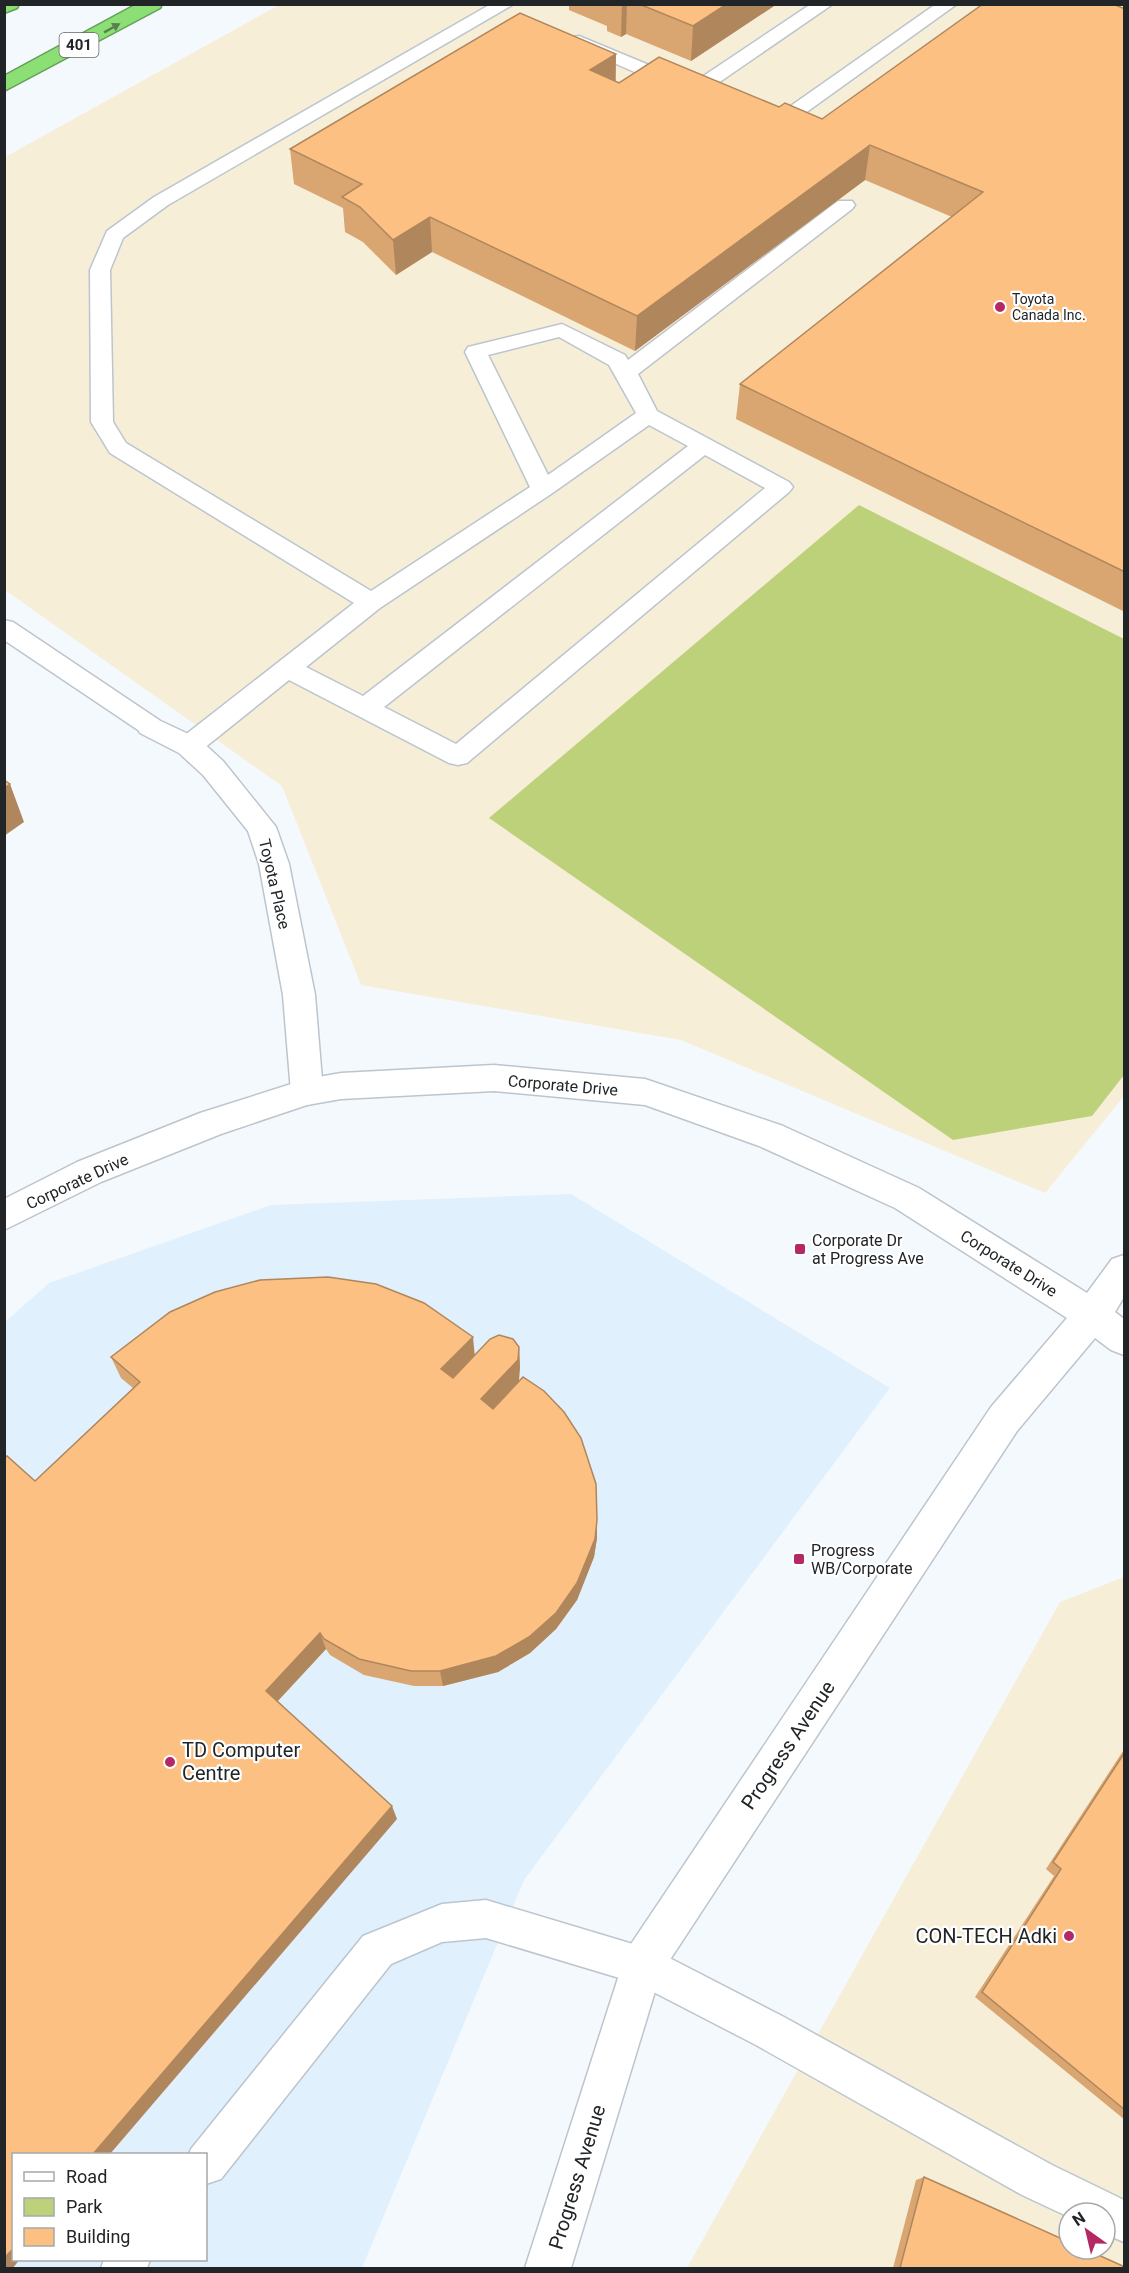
<svg xmlns="http://www.w3.org/2000/svg" width="1129" height="2273" font-family="Roboto,sans-serif">
<style>
.built{fill:#e0f0fd;fill-rule:evenodd}
.industrial{fill:#f7eed8;fill-rule:evenodd}
.green{fill:#bdd17a}
.lines{fill:none;stroke-linecap:round;stroke-linejoin:round}
.lane-casing{stroke:#bcc5cd;stroke-width:3}
.street-casing{stroke:#bcc5cd;stroke-width:3}
.secondary-casing{stroke:#bcc5cd;stroke-width:3}
.highway-casing{stroke:#679e59;stroke-width:3}
.lane{fill:#fff;fill-rule:evenodd}
.street{fill:#fff;fill-rule:evenodd}
.secondary{fill:#fff;fill-rule:evenodd}
.highway{fill:#8cdf74;fill-rule:evenodd}
.wall{fill:#d9a571}
.shaded-wall{fill:#b0865c}
.building{fill:#fcc083;stroke:#b0865c;stroke-width:1.5}
.oneway{fill:#56824e}
.poi-dot{fill:#b32865;stroke:#fff;stroke-width:2}
.labels{text-anchor:middle;stroke-width:4.5;stroke-linejoin:round;paint-order:stroke}
.far-poi-label{font-size:14px;fill:#212528;stroke:#fff;text-anchor:start}
.shield{fill:#fff;stroke:#646668;stroke-width:1.5}
.shield-label{font-size:15px;font-weight:bold;fill:#212528}
.street-label{font-size:16px;fill:#212528;stroke:#fff}
.poi-label{font-size:16px;fill:#212528;stroke:#fff;text-anchor:start}
.near-street-label{font-size:20px;fill:#212528;stroke:#fff}
.near-poi-label{font-size:20px;fill:#212528;stroke:#fff;text-anchor:start}
</style>
<rect width="100%" height="100%" fill="#f4f9fe"/>
<path class="built" d="M 571,1194 L 890,1388 L 524,1880 L 362,2268 L 5,2268 L 4,1323 L 49,1283 L 271,1205 ZM 14,2154 L 206,2154 L 206,2260 L 14,2260 Z"/>
<path class="industrial" d="M 279,5 L 1124,5 L 1124,1096 L 1045,1193 L 681,1040 L 361,985 L 282,786 L 5,590 L 5,157 Z
M 1124,1577 L 1124,2268 L 687,2268 L 1060,1602 ZM 1069,2213 L 1105,2213 L 1105,2249 L 1069,2249 Z"/>
<path class="green" d="M 859,505 L 1124,639 L 1124,1075 L 1092,1116 L 953,1140 L 489,818 Z"/>
<g class="lines">
<defs>
<path id="lane" d="M 491,4 L 514,4 L 168,205 L 123,238 L 110,270 L 113,422 L 126,443 L 371,591 L 530,487 L 465,352 L 468,347 L 562,324 L 625,355 L 628,360 L 838,201 L 852,201 L 855,205 L 852,209 L 638,374 L 657,411 L 789,482 L 793,487 L 789,492 L 467,763 L 458,765 L 449,763 L 289,680 L 198,753 L 189,755 L 180,753 L 176,746 L 180,739 L 354,603 L 110,453 L 91,422 L 90,270 L 107,231 L 154,197 ZM 559,337 L 609,365 L 636,413 L 548,475 L 488,355 ZM 649,425 L 688,446 L 363,696 L 306,667 L 380,608 L 551,494 ZM 705,455 L 765,488 L 456,744 L 384,707 Z
M 811,4 L 833,4 L 708,90 L 719,94 L 721,98 L 719,102 C 708,105 691,100 685,91 L 687,87 Z
M 936,4 L 957,4 L 783,129 C 773,131 761,128 755,120 L 758,116 L 765,114 L 775,117 Z
M 579,36 L 685,80 L 687,84 L 685,88 L 671,88 L 573,45 L 570,41 L 573,37 Z
M 4,620 L 13,622 L 159,720 L 163,726 L 159,732 L 150,735 L 141,732 L 4,640 Z
M 486,1900 L 656,1951 L 784,2017 L 1052,2165 L 1124,2200 L 1124,2242 L 1105,2234 L 1105,2213 L 1069,2213 L 1069,2217 L 1022,2195 L 756,2045 L 636,1983 L 486,1938 L 442,1942 L 391,1964 L 221,2179 L 206,2184 L 206,2154 L 189,2154 L 191,2149 L 363,1936 L 442,1904 Z
M 104,2260 L 150,2260 L 147,2268 L 101,2268 Z"/>
<path id="street" d="M 150,716 L 199,739 L 223,761 L 276,827 L 289,864 L 315,995 L 323,1092 L 318,1101 L 307,1105 L 296,1101 L 291,1092 L 283,995 L 259,864 L 248,831 L 203,775 L 179,753 L 140,733 L 136,726 L 140,719 Z"/>
<path id="secondary" d="M 494,1065 L 645,1079 L 783,1126 L 919,1188 L 1087,1293 L 1112,1259 L 1124,1255 L 1124,1297 L 1115,1312 L 1124,1319 L 1124,1355 L 1111,1350 L 1095,1338 L 1017,1431 L 660,1975 L 571,2268 L 525,2268 L 627,1950 L 991,1407 L 1067,1318 L 895,1208 L 759,1146 L 645,1105 L 494,1091 L 341,1099 L 307,1105 L 221,1134 L 101,1182 L 4,1230 L 4,1199 L 77,1162 L 200,1113 L 307,1079 L 341,1073 Z"/>
<path id="highway" d="M 4,4 L 19,4 L 17,8 L 4,13 Z
M 137,4 L 162,4 L 160,8 L 4,91 L 4,76 Z"/>
</defs>
<use href="#lane" class="lane-casing"/>
<use href="#street" class="street-casing"/>
<use href="#secondary" class="secondary-casing"/>
<use href="#highway" class="highway-casing"/>
<use href="#lane" class="lane"/>
<use href="#street" class="street"/>
<use href="#secondary" class="secondary"/>
<use href="#highway" class="highway"/>
</g>
<path class="wall" d="M 569,4 L 777,4 L 691,61 L 626,34 L 621,37 L 607,31 L 607,26 L 569,10 Z
M 1125,9 L 1125,612 L 736,419 L 740,384 L 952,217 L 865,180 L 635,351 L 432,252 L 396,275 L 363,242 L 345,232 L 343,208 L 294,184 L 290,149 L 616,54 L 616,81 L 619,83 L 779,107 L 822,119 Z
M 519,1347 L 520,1368 L 493,1409 L 597,1538 L 594,1557 L 577,1600 L 556,1629 L 530,1653 L 498,1672 L 443,1686 L 414,1686 L 364,1675 L 330,1655 L 326,1649 L 278,1701 L 397,1819 L 35,1481 L 133,1388 L 121,1378 L 111,1357 L 475,1355 Z
M 1125,1748 L 1125,2120 L 975,1997 L 1054,1876 L 1046,1869 Z
M 924,2177 L 1125,2268 L 893,2268 L 916,2180 Z"/>
<path class="shaded-wall" d="M 622,4 L 627,4 L 626,34 L 621,37 Z
M 727,4 L 777,4 L 691,61 L 693,26 Z
M 616,54 L 615,88 L 590,70 Z
M 870,145 L 865,180 L 635,351 L 637,316 Z
M 430,217 L 432,252 L 396,275 L 393,240 Z
M 10,784 L 24,822 L 4,836 L 4,788 Z
M 473,1337 L 475,1358 L 444,1389 L 441,1369 Z
M 519,1347 L 520,1368 L 519,1381 L 482,1420 L 481,1399 Z
M 597,1520 L 597,1538 L 594,1557 L 577,1600 L 556,1629 L 530,1653 L 498,1672 L 443,1686 L 440,1671 Z
M 320,1633 L 326,1649 L 273,1706 L 266,1691 Z
M 392,1806 L 397,1819 L 110,2154 L 93,2154 Z
M 14,2248 L 14,2259 L 20,2259 L 13,2268 L 4,2268 L 4,2258 Z"/>
<path class="building" d="M 639,4 L 727,4 L 693,26 Z
M 983,4 L 1113,4 L 1125,9 L 1125,572 L 740,384 L 983,192 L 870,145 L 637,316 L 430,217 L 393,240 L 360,207 L 342,197 L 362,184 L 290,149 L 520,13 L 616,54 L 590,70 L 619,83 L 659,57 L 779,107 L 785,103 L 822,119 Z
M 4,780 L 10,784 L 4,788 Z
M 328,1277 L 376,1284 L 424,1303 L 473,1337 L 441,1369 L 453,1378 L 490,1339 L 499,1335 L 513,1339 L 519,1347 L 518,1360 L 481,1399 L 493,1409 L 523,1377 L 544,1391 L 564,1412 L 581,1438 L 596,1484 L 597,1520 L 595,1539 L 577,1583 L 556,1613 L 529,1637 L 496,1656 L 440,1671 L 411,1671 L 359,1659 L 324,1639 L 320,1633 L 266,1691 L 392,1806 L 93,2154 L 14,2154 L 14,2248 L 4,2258 L 4,1458 L 7,1456 L 35,1481 L 140,1382 L 111,1357 L 170,1312 L 215,1292 L 260,1280 Z
M 1125,1752 L 1125,2110 L 982,1992 L 1061,1869 L 1053,1862 Z
M 924,2177 L 1069,2242 L 1069,2249 L 1085,2249 L 1125,2267 L 1125,2268 L 900,2268 Z"/>
<defs><path id="oneway-solid" d="M-6-.8H1V-3.2L6.5 0L1 3.2V.8H-6Z" transform="scale(1.5)"/></defs>
<use class="oneway" href="#oneway-solid" transform="translate(112 28) rotate(-29)"/>
<g class="poi-dot">
<circle cx="1000" cy="307" r="6"/>
<rect x="794" y="1243" width="12" height="12" rx="3"/>
<rect x="793" y="1553" width="12" height="12" rx="3"/>
<circle cx="170" cy="1762" r="6"/>
<circle cx="1069" cy="1936" r="6"/>
</g>
<g class="labels">
<g class="far-poi-label">
<text x="1012" y="304">Toyota<tspan x="1012" dy="16">Canada Inc.</tspan></text>
</g>
<rect class="shield" x="59.5" y="33" width="39" height="24" rx="4.5"/>
<g class="shield-label">
<text x="79" y="50">401</text>
</g>
<g class="street-label">
<text transform="translate(275 884) rotate(77)" y="6">Toyota Place</text>
<text transform="translate(563 1085) rotate(5)" y="6">Corporate Drive</text>
<text transform="translate(77 1181) rotate(-25)" y="6">Corporate Drive</text>
<text transform="translate(1009 1263) rotate(32)" y="6">Corporate Drive</text>
</g>
<g class="poi-label">
<text x="812" y="1246">Corporate Dr<tspan x="812" dy="18">at Progress Ave</tspan></text>
<text x="811" y="1556">Progress<tspan x="811" dy="18">WB/Corporate</tspan></text>
</g>
<g class="near-street-label">
<text transform="translate(788 1745) rotate(-56)" y="7">Progress Avenue</text>
<text transform="translate(577 2177) rotate(-73)" y="7">Progress Avenue</text>
</g>
<g class="near-poi-label">
<text x="182" y="1757">TD Computer<tspan x="182" dy="23">Centre</tspan></text>
<text x="1057" y="1943" text-anchor="end">CON-TECH Adki</text>
</g>
</g>
<rect width="1129" height="2273" fill="none" stroke="#212528" stroke-width="12"/>
<rect x="12" y="2153" width="195" height="108" fill="#ffffff" stroke="#a6a8a9" stroke-width="1.5"/>
<rect x="24" y="2172" width="30" height="9" fill="#ffffff" stroke="#a6a8a9" stroke-width="1.5"/>
<text x="66" y="2183" font-size="18" fill="#212528">Road</text>
<rect x="24" y="2198" width="30" height="18" fill="#bdd17a" stroke="#a6a8a9" stroke-width="1.5"/>
<text x="66" y="2213" font-size="18" fill="#212528">Park</text>
<rect x="24" y="2228" width="30" height="18" fill="#fcc083" stroke="#a6a8a9" stroke-width="1.5"/>
<text x="66" y="2243" font-size="18" fill="#212528">Building</text>
<g transform="translate(1087 2231) rotate(326)"><circle r="28" fill="#ffffff" stroke="#a6a8a9" stroke-width="1.5"/>
<path d="M0-4.5L10 22L0 15L-10 22Z" fill="#b32865"/>
<text y="-9" font-size="16" font-weight="bold" text-anchor="middle" fill="#212528">N</text>
</g>
</svg>
